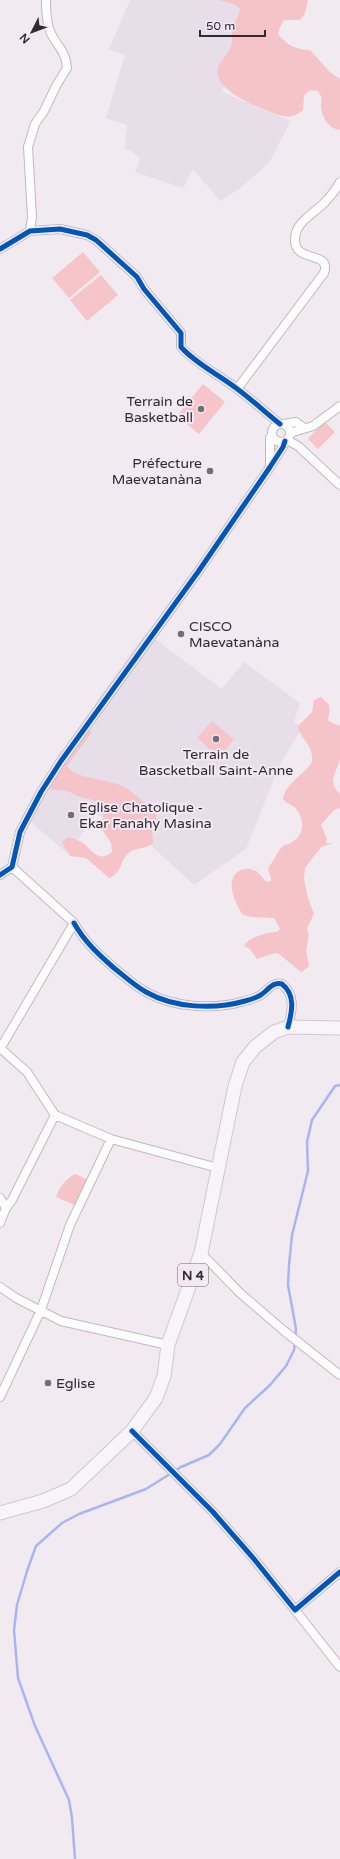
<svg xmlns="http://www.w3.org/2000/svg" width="340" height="1859" font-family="'Varela Round',sans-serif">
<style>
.built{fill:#e8dee9}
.green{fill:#f5c5ca}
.forest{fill:#f5c4c9}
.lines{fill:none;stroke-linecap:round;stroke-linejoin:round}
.stream{stroke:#a8b5f2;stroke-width:2.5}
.street-casing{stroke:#bebabe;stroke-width:10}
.primary-casing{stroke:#cdc9cd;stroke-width:15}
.street{stroke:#fdfcfd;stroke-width:8}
.primary{stroke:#f7f4fa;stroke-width:13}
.cycleway-casing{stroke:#f3e8f4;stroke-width:8}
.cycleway{stroke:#0057b8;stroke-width:5}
.poi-dot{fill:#736e73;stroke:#f3e8f4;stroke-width:1.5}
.labels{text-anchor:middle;stroke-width:4;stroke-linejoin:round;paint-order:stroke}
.shield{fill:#f3e8f4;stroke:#6a646a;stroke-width:1}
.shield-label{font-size:13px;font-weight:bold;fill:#2f2b2f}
.poi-label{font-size:14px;fill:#2f2b2f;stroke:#f3e8f4;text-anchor:start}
</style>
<rect width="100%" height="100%" fill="#f1ebf1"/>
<path class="built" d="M 130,0 L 252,0 L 222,92 L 291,121 L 269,163 L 238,190 L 220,201 L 193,169 L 183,188 L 135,172 L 140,159 L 131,151 L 125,149 L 127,125 L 106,118 L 125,55 L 109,49 Z
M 146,632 L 222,689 L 244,662 L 300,703 L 294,722 L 302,728 L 280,764 L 246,849 L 194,885 L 146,841 L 96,814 L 68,854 L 25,817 L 97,708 L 95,704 Z"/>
<path class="green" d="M 83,252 L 100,272 L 69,298 L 52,278 Z
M 101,275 L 118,295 L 87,321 L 70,300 Z
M 203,384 L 225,402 L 199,434 L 177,416 Z
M 324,421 L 335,432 L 318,449 L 308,439 Z
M 212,721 L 234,739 L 219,757 L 197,738 Z"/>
<path class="forest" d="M 219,0 L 308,0 L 305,13 L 300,20 L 284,20 L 280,27 L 278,34 C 287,45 296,50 310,50 L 330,72 L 340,79 L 340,130 C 326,129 318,110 322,98 L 318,91 L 310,90 L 304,95 L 303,110 C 290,121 280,116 266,110 C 250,104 212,88 218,67 C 221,60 228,54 231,46 C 233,40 231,34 233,28 C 235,21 239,16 240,9 L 234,4 Z
M 321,697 L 329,705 C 332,720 320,719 340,726 L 340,759 L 333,779 L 334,787 L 340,794 L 340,808 L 334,810 L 321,825 L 327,839 L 326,843 L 333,843 L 321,847 L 305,868 L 304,879 L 308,898 L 314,914 L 307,928 L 309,935 L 306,950 L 309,965 L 307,968 L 301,972 L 279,954 L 275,953 L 257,959 L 250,949 L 244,946 C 248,937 268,932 277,932 L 280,929 L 274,918 L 251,917 L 243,915 C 235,904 223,878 241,870 C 245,869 249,868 253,870 C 260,872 262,879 267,882 L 271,881 L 271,877 L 268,870 L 269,866 C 274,861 276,854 281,848 C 284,844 288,845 292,842 C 304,836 305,820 297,810 C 293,804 287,805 283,799 C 284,786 303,774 311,764 C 317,747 298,737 298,726 L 312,712 L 314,700 Z
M 84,727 L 92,732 L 67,766 C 75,779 108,779 122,786 C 130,789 150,807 156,814 L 156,822 L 152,828 L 153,843 C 145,850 137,847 130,852 C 118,861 125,871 109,878 L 86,858 L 70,856 L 62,842 L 68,837 C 73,838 78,840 83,843 C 93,851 98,863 112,852 L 111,843 L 103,831 L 103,808 C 95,799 88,799 77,796 C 73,794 69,791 65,791 C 55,789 53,792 43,786 Z
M 75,1174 L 90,1181 L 77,1206 L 56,1197 C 60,1186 65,1180 75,1174 Z"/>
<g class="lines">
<path class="stream" d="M 75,1859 L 72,1818 L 69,1800 L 35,1726 L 18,1678 L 14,1630 L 17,1605 L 27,1571 L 36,1546 L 62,1523 L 79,1514 L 146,1489 L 181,1467 L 209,1455 L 220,1444 L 245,1408 L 270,1385 L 286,1366 L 294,1350 L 296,1329 L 288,1285 L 289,1265 L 292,1235 L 308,1171 L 307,1142 L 312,1120 L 335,1086 L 340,1085"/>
<defs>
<path id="street" d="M 30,231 L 32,217 L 28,147 L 35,124 L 44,111 L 56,86 L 67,68 C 66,50 56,46 50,31 C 46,22 46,10 46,0
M 0,249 L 30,231 L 60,229 L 87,235 L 96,240 L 137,277 L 144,289 L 181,333 L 181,347 C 196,364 218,374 236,388 C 251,399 265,412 280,424
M 237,389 L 324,273 C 332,250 294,264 295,239 C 295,222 315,213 325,202 C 331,196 336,189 340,182
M272 433a9 9 0 1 1 18 0a9 9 0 1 1-18 0Z
M 283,424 L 296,422 L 304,428
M 290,433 L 313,426 L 340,406
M 287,440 L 298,446 L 340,485
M 270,467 L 270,438 L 272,435
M 0,875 L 12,867 L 20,832 L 41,792 L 61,761 L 198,572 L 270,467 L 283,447 L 285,441
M 74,923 C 84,941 98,954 114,968 C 124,976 135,986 146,992 C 174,1008 214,1010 245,1001 C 249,1000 255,998 259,996 C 267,992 272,981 282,984 C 296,995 292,1012 288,1027
M 0,1048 L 27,1072 L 55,1115 L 12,1200 L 6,1208 L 0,1223
M 0,1049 L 74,923 L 12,867
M 55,1115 L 111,1139 L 218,1168
M 0,1198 L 6,1208
M 201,1253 L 240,1293 L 283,1330 L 340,1375
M 0,1287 L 16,1298 L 61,1321 L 168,1345
M 0,1397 L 41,1310 L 70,1225 L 111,1139
M 132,1431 L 213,1512 L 254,1559 L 295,1610 L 340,1572
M 295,1610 L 340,1667"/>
<path id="primary" d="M 0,1513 L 43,1501 L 71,1489 L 132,1431 L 156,1398 L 164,1376 L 168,1345 L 201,1253 L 235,1086 L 243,1062 L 255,1047 L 274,1032 L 288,1027 L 340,1028"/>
</defs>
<use href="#street" class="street-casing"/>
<use href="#primary" class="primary-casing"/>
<use href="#street" class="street"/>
<use href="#primary" class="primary"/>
<defs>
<path id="cycleway" d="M 0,249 L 30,231 L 60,229 L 87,235 L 96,240 L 137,277 L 144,289 L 181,333 L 181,347 C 196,364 218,374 236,388 C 251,399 265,412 280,424
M 0,875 L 12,867 L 20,832 L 41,792 L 61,761 L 198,572 L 270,467 L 283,447 L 285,441
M 74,923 C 84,941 98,954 114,968 C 124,976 135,986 146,992 C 174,1008 214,1010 245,1001 C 249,1000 255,998 259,996 C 267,992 272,981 282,984 C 296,995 292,1012 288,1027
M 132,1431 L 213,1512 L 254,1559 L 295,1610 L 340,1572"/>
</defs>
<use href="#cycleway" class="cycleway-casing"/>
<use href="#cycleway" class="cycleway"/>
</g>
<g class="poi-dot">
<circle cx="201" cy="409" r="4"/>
<circle cx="210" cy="471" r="4"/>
<circle cx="181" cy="634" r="4"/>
<circle cx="216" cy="739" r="4"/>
<circle cx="71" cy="815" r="4"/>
<circle cx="48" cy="1383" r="4"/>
</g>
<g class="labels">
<rect class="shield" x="178" y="1264" width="30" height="22" rx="3"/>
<g class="shield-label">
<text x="193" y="1280">N 4</text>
</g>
<g class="poi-label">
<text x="193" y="406" text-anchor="end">Terrain de<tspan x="193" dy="16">Basketball</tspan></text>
<text x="202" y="468" text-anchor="end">Préfecture<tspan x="202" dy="16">Maevatanàna</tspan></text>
<text x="189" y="631">CISCO<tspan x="189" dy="16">Maevatanàna</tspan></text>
<text x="216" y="759" text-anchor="middle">Terrain de<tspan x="216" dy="16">Bascketball Saint-Anne</tspan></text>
<text x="79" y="812">Eglise Chatolique -<tspan x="79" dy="16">Ekar Fanahy Masina</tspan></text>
<text x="56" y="1388">Eglise</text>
</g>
</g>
<g transform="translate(32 32) rotate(228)" stroke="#f3e8f4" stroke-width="3" paint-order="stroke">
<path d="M0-3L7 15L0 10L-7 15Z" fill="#2f2b2f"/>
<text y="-6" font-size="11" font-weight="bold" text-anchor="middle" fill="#2f2b2f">N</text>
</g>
<path d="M200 30v6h65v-6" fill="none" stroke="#2f2b2f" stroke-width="2"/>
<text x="206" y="30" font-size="12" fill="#2f2b2f" stroke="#f3e8f4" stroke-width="3" paint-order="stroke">50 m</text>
</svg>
